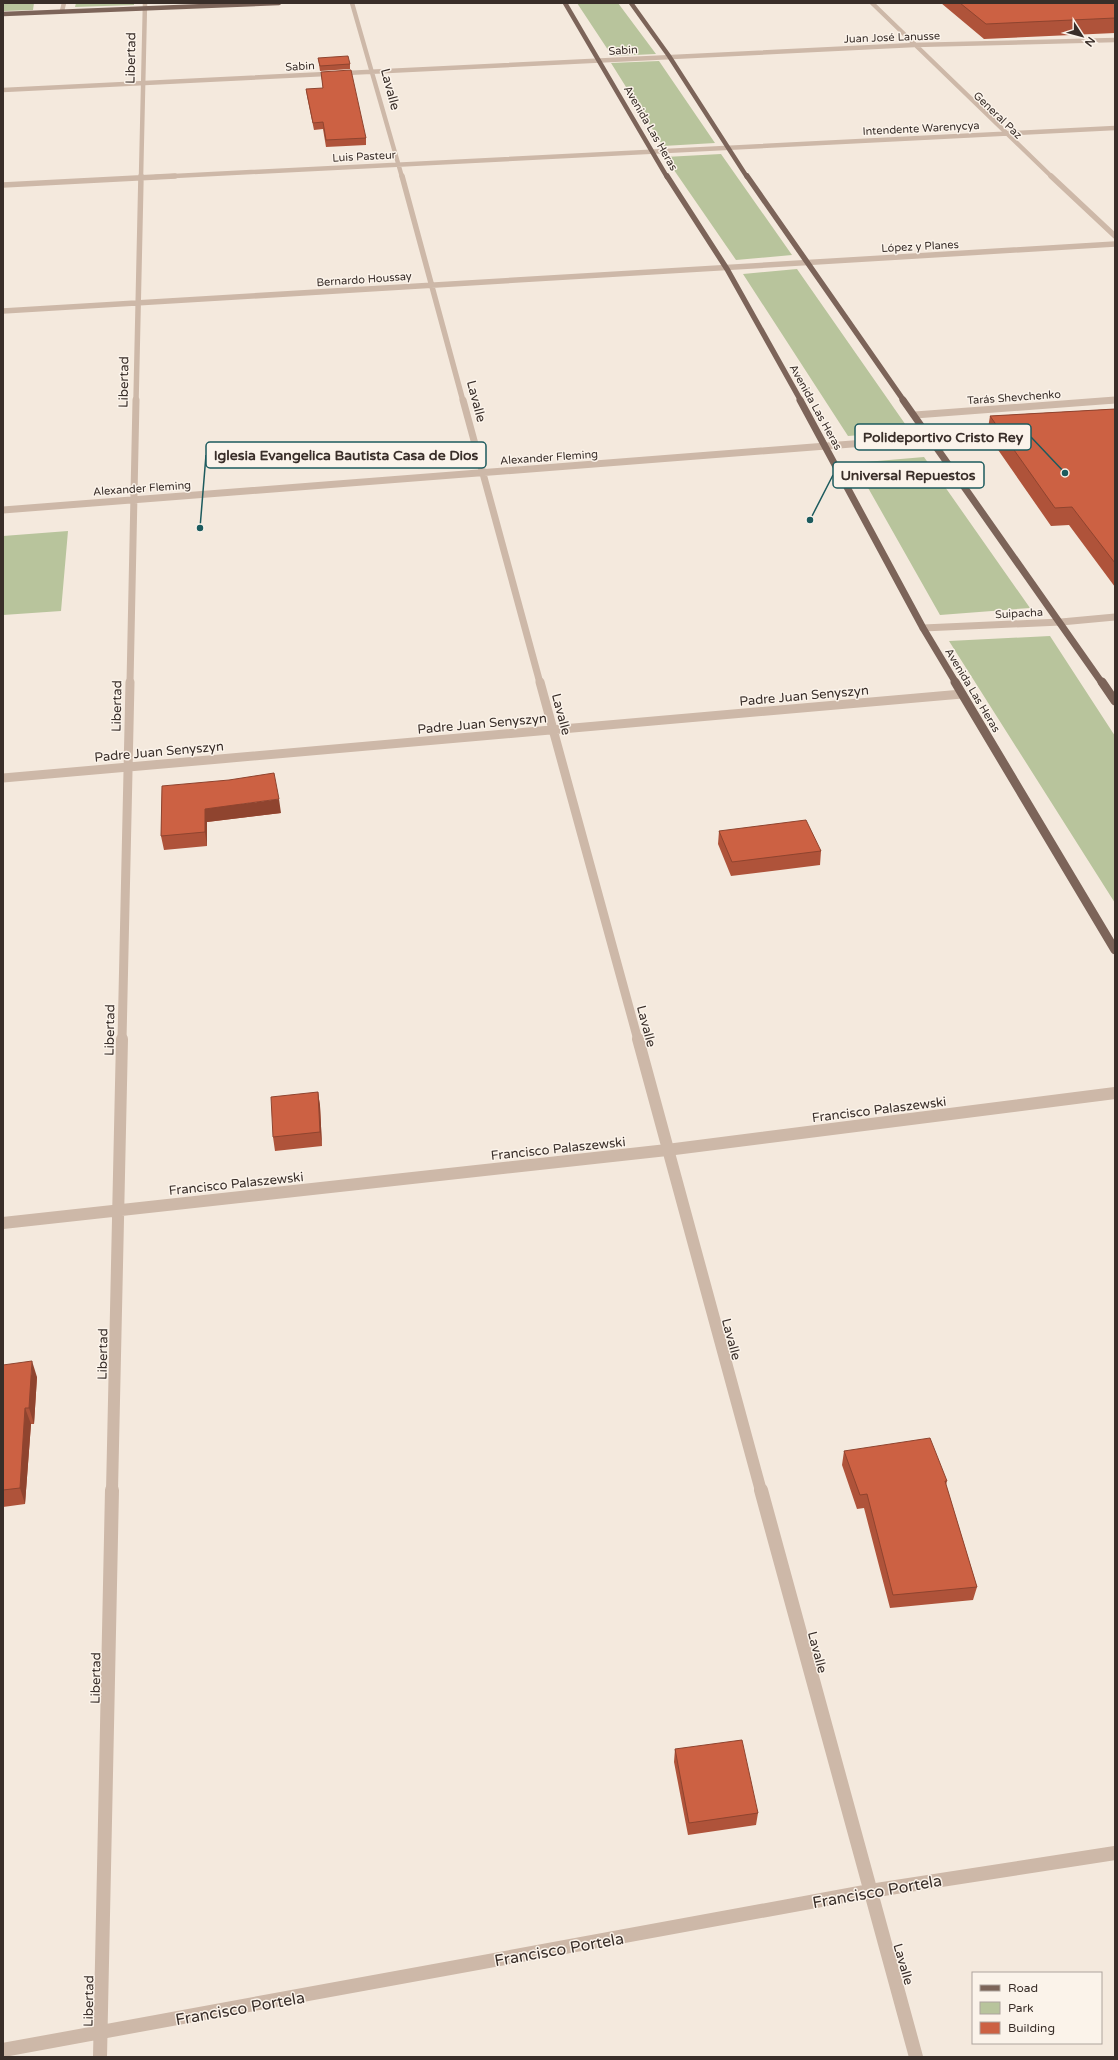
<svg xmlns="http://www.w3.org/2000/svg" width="1118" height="2060" font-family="'Varela Round',sans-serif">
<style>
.green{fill:#b8c49c}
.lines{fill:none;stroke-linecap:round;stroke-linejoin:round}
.minor-far5{stroke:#cdb8a8;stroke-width:4.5}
.minor-far4{stroke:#cdb8a8;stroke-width:5.5}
.minor-far3{stroke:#cdb8a8;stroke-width:7}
.minor-far2{stroke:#cdb8a8;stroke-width:9}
.minor-far1{stroke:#cdb8a8;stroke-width:12}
.minor{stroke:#cdb8a8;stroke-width:14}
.major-far3{stroke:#7c6459;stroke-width:4.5}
.major-far2{stroke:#7c6459;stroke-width:5.5}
.major-far1{stroke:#7c6459;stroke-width:7}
.major{stroke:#7c6459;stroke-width:9}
.wall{fill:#af533a}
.shaded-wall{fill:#8f442f}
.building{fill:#cc6143;stroke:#8f442f}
.labels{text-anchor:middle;stroke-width:3;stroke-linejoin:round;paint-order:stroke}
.far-street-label{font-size:11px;fill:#392e29;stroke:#fbf3ea}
.street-label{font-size:13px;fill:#392e29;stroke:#fbf3ea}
.near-street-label{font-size:16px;fill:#392e29;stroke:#fbf3ea}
.leader{fill:none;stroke:#1c5b5e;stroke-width:1.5}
.callout-dot{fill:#1c5b5e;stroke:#fbf3ea;stroke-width:1.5}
.callout{fill:#fbf3ea;stroke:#1c5b5e;stroke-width:1.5}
.callout-label{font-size:14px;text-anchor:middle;font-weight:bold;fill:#392e29}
</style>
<rect width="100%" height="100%" fill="#f4e9dd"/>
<path class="green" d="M 3,3 L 34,3 L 33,10 L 3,11 Z
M 76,3 L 134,3 L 134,5 L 75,7 Z
M 577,3 L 618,3 L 656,54 L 612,56 Z
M 659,61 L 715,143 L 663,146 L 611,63 Z
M 721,154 L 792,255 L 736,260 L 665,157 Z
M 797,269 L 910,431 L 848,436 L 743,274 Z
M 924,457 L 1030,608 L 940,615 L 854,463 Z
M 68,531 L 61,611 L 3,615 L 3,536 Z
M 1050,636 L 1115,736 L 1115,903 L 949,641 Z"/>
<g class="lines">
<path class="minor-far5" d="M 352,3 L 402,177
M 872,3 L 1052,177
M 62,11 L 64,3
M 3,90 L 914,45 L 1115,40
M 141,177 L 145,3
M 155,177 L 1115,128"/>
<path class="minor-far4" d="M 402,176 L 463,401
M 1051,176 L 1115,236
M 3,185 L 175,176
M 3,311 L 1115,244
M 136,401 L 141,176
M 1108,401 L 1115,400"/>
<path class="minor-far3" d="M 463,400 L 540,683
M 915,415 L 1115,400
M 3,510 L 929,438
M 923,628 L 1061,622 L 1115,617
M 130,683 L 136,400"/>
<path class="minor-far2" d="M 540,682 L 638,1040
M 3,778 L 962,694
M 122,1040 L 130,682"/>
<path class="minor-far1" d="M 638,1039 L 761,1491
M 3,1223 L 667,1150 L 1115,1093
M 112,1491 L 122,1039"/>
<path class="minor" d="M 761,1490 L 916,2057
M 3,2050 L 870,1891 L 1115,1853
M 100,2057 L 112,1490"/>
<path class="major-far3" d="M 565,3 L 667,177
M 631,3 L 669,56 L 747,177
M 3,14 L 279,3"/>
<path class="major-far2" d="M 667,176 L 727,269 L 801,401
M 747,176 L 904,401"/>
<path class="major-far1" d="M 800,400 L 923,628 L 956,683
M 903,400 L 1102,683"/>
<path class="major" d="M 955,682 L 1115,950
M 1102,682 L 1115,701"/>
</g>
<path class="wall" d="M 941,3 L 1115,3 L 1115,33 L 984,39 Z
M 318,58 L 350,64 L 350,69 L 320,71 Z
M 321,72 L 366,138 L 366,145 L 326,147 L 323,129 L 314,130 L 307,96 L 306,89 L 323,89 Z
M 1115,409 L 1115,587 L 1069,525 L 1051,526 L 987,434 L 990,416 Z
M 162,786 L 281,813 L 207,822 L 207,846 L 164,850 L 161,836 Z
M 719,831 L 821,851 L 820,865 L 731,876 L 718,844 Z
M 318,1092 L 320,1106 L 322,1146 L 275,1151 L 273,1137 Z
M 3,1365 L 37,1377 L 34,1424 L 31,1424 L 25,1504 L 3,1507 Z
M 844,1451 L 947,1481 L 946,1485 L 977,1587 L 973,1600 L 890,1608 L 864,1508 L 857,1509 L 842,1465 Z
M 675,1749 L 758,1813 L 756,1825 L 688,1835 L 674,1762 Z"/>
<path class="shaded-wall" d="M 279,799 L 281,813 L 207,822 L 207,846 L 205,832 L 205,809 Z
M 318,1092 L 320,1106 L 322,1146 L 320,1132 Z
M 32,1361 L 37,1377 L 34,1424 L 29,1408 Z
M 25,1408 L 31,1424 L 25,1504 L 20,1488 Z"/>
<path class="building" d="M 960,3 L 1115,3 L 1115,18 L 986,24 Z
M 348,56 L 350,64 L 320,66 L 318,58 Z
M 351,70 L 366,138 L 326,140 L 323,122 L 313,123 L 306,89 L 323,88 L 321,72 Z
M 1115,409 L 1115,563 L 1072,507 L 1055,508 L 990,416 Z
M 274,773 L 279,799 L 205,809 L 205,832 L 161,836 L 162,786 L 229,780 Z
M 806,820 L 821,851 L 732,862 L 719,831 Z
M 318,1092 L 320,1132 L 273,1137 L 271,1097 Z
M 32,1361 L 29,1408 L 25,1408 L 20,1488 L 3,1490 L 3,1365 Z
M 930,1438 L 947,1481 L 945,1481 L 977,1587 L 893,1595 L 867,1494 L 860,1495 L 844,1451 Z
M 742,1740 L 758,1813 L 689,1823 L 675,1749 Z"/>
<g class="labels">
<g class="far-street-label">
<text transform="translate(892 37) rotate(-2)" y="4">Juan José Lanusse</text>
<text transform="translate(623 50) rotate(-4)" y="4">Sabin</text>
<text transform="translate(300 66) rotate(-3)" y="4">Sabin</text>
<text transform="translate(998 115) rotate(44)" y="4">General Paz</text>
<text transform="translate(651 128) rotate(60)" y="4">Avenida Las Heras</text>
<text transform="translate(921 128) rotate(-3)" y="4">Intendente Warenycya</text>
<text transform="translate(364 156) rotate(-3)" y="4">Luis Pasteur</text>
<text transform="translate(920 246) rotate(-3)" y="4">López y Planes</text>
<text transform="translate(364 279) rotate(-4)" y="4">Bernardo Houssay</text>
<text transform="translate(1014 397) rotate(-4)" y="4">Tarás Shevchenko</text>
<text transform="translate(816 407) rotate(61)" y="4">Avenida Las Heras</text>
<text transform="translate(549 457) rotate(-4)" y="4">Alexander Fleming</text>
<text transform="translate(142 488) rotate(-4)" y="4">Alexander Fleming</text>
<text transform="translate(1019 613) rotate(-3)" y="4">Suipacha</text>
<text transform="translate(973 690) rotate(59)" y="4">Avenida Las Heras</text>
</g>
<g class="street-label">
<text transform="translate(130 58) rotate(-89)" y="5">Libertad</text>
<text transform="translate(391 89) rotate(75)" y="5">Lavalle</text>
<text transform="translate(123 382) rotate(-89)" y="5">Libertad</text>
<text transform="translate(477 401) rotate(75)" y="5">Lavalle</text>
<text transform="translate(804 695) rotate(-5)" y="5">Padre Juan Senyszyn</text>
<text transform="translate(116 706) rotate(-89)" y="5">Libertad</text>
<text transform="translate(562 714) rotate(75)" y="5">Lavalle</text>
<text transform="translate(482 723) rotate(-5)" y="5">Padre Juan Senyszyn</text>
<text transform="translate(159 751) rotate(-5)" y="5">Padre Juan Senyszyn</text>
<text transform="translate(647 1026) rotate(75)" y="5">Lavalle</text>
<text transform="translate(109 1030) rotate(-89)" y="5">Libertad</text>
<text transform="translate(879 1109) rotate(-7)" y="5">Francisco Palaszewski</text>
<text transform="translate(558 1148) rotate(-6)" y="5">Francisco Palaszewski</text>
<text transform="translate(236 1183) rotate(-6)" y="5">Francisco Palaszewski</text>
<text transform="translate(732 1339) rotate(75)" y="5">Lavalle</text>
<text transform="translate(102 1354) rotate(-89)" y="5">Libertad</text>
<text transform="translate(818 1652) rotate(75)" y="5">Lavalle</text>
<text transform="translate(95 1678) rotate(-89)" y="5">Libertad</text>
<text transform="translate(904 1964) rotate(74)" y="5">Lavalle</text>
<text transform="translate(88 2001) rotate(-89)" y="5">Libertad</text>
</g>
<g class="near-street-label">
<text transform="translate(877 1891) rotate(-10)" y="6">Francisco Portela</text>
<text transform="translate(559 1949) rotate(-10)" y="6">Francisco Portela</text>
<text transform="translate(240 2008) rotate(-10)" y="6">Francisco Portela</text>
</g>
</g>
<path class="leader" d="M1065 473L1031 437M200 528L206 455M810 520L833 475"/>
<g class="callout-dot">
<circle cx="1065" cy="473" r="4"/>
<circle cx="200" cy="528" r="4"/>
<circle cx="810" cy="520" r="4"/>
</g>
<g class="callout">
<rect x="855" y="424" width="176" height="26" rx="4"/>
<rect x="206" y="442" width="280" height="26" rx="4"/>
<rect x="833" y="462" width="151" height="26" rx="4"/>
</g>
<g class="callout-label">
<text x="943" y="442">Polideportivo Cristo Rey</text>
<text x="346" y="460">Iglesia Evangelica Bautista Casa de Dios</text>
<text x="908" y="480">Universal Repuestos</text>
</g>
<rect width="1118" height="2060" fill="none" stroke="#392e29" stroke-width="8"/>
<rect x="972" y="1972" width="130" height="72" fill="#fbf3ea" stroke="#ada49d"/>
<rect x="980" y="1985" width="20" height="6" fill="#7c6459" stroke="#ada49d"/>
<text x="1008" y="1992" font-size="12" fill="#392e29">Road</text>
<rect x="980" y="2002" width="20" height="12" fill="#b8c49c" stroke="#ada49d"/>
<text x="1008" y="2012" font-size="12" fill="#392e29">Park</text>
<rect x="980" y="2022" width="20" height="12" fill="#cc6143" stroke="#ada49d"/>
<text x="1008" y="2032" font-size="12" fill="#392e29">Building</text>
<g transform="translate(1082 36) rotate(126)" stroke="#fbf3ea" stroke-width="3" paint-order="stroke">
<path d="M0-3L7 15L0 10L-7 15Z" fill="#392e29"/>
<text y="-6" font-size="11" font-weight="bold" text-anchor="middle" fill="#392e29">N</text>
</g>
</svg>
